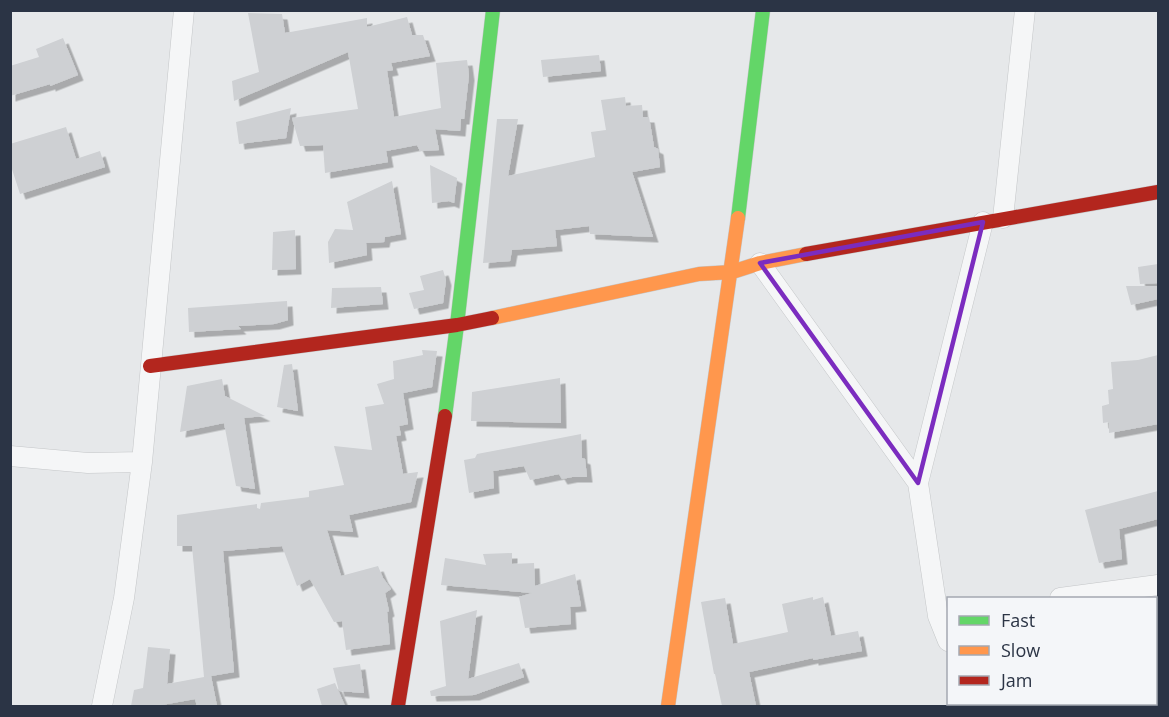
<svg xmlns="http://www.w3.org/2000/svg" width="1169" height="717" font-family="'Open Sans',sans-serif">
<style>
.building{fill:#ced0d3;filter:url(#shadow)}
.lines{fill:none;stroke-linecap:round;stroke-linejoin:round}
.street-casing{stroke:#c4c6c8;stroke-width:21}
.fast-casing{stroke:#c4c6c8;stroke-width:15}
.slow-casing{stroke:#c4c6c8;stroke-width:15}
.jam-casing{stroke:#c4c6c8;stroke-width:15}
.street{stroke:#f5f6f7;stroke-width:20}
.fast{stroke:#63d668;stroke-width:14}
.slow{stroke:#ff974d;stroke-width:14}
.jam{stroke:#b3261e;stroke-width:14}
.marked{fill:none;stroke:#7b2cbf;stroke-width:4.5;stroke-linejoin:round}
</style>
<defs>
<filter id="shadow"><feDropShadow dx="5.5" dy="5.5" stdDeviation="0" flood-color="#0004"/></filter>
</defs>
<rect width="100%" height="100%" fill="#e6e8ea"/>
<path class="building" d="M 248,13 L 282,14 L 285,33 L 367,18 L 367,27 L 407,17 L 412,35 L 423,35 L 430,56 L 391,63 L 393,70 L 387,71 L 394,117 L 441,108 L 436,63 L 467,60 L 469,75 L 464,119 L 461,119 L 460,131 L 435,129 L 439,150 L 420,151 L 417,145 L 386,151 L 388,162 L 325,173 L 323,145 L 300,146 L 292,118 L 358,109 L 348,52 L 234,101 L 232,81 L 259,72 Z
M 63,38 L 78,75 L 50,86 L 50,84 L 10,96 L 10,66 L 39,57 L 36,49 Z
M 599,55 L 601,71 L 543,77 L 541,60 Z
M 625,97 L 626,106 L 642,105 L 643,117 L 649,117 L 654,147 L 658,149 L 660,167 L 632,172 L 653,237 L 590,234 L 589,226 L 555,230 L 557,246 L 512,250 L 510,261 L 483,263 L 497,119 L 518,119 L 508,176 L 595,157 L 591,132 L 606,130 L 601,100 Z
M 291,108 L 286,138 L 239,144 L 236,122 Z
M 66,127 L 76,159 L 100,151 L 105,167 L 20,194 L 10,163 L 10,144 Z
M 430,165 L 457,178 L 454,203 L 449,201 L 432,203 Z
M 392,181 L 401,234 L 385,237 L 384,242 L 366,243 L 367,255 L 329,263 L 328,242 L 335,229 L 353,230 L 347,202 Z
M 295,230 L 296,269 L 272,270 L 273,232 Z
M 1158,264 L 1158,283 L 1140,284 L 1138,267 Z
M 443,270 L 446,280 L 443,303 L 414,309 L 409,293 L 424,290 L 420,276 Z
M 1126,286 L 1158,286 L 1158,299 L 1131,305 Z
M 381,287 L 383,304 L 331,308 L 332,288 Z
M 287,301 L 288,320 L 274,324 L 238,326 L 241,329 L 189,332 L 188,308 Z
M 422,350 L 437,351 L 432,387 L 403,393 L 408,424 L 399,426 L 401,435 L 396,436 L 403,474 L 418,472 L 411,502 L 349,515 L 353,532 L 327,530 L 341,576 L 378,566 L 383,578 L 391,589 L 385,593 L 389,611 L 387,612 L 390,644 L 346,650 L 342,621 L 334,622 L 310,579 L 297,586 L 282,546 L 223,551 L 234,672 L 211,676 L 217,706 L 197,706 L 195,699 L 156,706 L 131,706 L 134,690 L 143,688 L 148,647 L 170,649 L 167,684 L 204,677 L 192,546 L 177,546 L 177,515 L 257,504 L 257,508 L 260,509 L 261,503 L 309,497 L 309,491 L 344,485 L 334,446 L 372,450 L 365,407 L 384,404 L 377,384 L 394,379 L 393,361 L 423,355 Z
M 1158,355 L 1158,424 L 1109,433 L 1109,422 L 1103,423 L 1102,406 L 1109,404 L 1108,390 L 1113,389 L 1111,362 L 1138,360 Z
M 292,364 L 298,411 L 277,407 L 284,365 Z
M 560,378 L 561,423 L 471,421 L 472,392 Z
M 222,379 L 225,396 L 265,416 L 244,418 L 255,489 L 236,486 L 224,423 L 180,432 L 187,386 Z
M 581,434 L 582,458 L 585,459 L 587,477 L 572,477 L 562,479 L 559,474 L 530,480 L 524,466 L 493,471 L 494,488 L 469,493 L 464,460 L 475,458 L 477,454 Z
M 1158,491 L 1158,519 L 1119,529 L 1122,559 L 1099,563 L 1085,510 Z
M 512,553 L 512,564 L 534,563 L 535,586 L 575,574 L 581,606 L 570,607 L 571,624 L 525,628 L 519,597 L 532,593 L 441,585 L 445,558 L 486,565 L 483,554 Z
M 813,597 L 813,600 L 823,597 L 831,636 L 858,631 L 862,651 L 813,660 L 813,658 L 749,672 L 756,706 L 722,706 L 715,674 L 714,674 L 701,602 L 725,598 L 733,644 L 788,632 L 782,604 Z
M 477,610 L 468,679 L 519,663 L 524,677 L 474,695 L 431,696 L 430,691 L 446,686 L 440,621 Z
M 360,664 L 364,693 L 339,691 L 333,668 Z
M 335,683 L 345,706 L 322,706 L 317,689 Z"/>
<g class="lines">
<defs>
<path id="street" d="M 1003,218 L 1025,10
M 760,263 L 918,483
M 10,456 L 88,463 L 142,462
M 1060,598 L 1158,585
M 948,641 L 938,616 L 918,483 L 983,222
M 975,704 L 976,706
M 102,706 L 124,598 L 142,462 L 184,10"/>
<path id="fast" d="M 738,218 L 763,10
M 445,416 L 457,325 L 493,10"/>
<path id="slow" d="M 492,318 L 699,274 L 732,272 L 760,263 L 806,254
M 668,706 L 738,218"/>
<path id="jam" d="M 806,254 L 1158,192
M 150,366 L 457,325 L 492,318
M 398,706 L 445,416"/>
</defs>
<use href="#street" class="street-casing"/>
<use href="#fast" class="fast-casing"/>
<use href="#slow" class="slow-casing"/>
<use href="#jam" class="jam-casing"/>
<use href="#street" class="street"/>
<use href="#fast" class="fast"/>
<use href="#slow" class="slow"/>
<use href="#jam" class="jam"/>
</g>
<path class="marked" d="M 983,222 L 918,483 L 760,263 Z"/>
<rect width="1169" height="717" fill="none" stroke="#2b3445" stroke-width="24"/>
<rect x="947" y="597" width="210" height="108" fill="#f4f6f9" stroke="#a4a8b1" stroke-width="1.5"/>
<rect x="959" y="616" width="30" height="9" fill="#63d668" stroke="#a4a8b1" stroke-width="1.5"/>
<text x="1001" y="627" font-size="18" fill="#2b3445">Fast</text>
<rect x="959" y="646" width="30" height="9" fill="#ff974d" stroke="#a4a8b1" stroke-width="1.5"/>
<text x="1001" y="657" font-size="18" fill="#2b3445">Slow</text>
<rect x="959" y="676" width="30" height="9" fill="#b3261e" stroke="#a4a8b1" stroke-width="1.5"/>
<text x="1001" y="687" font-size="18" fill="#2b3445">Jam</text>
</svg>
